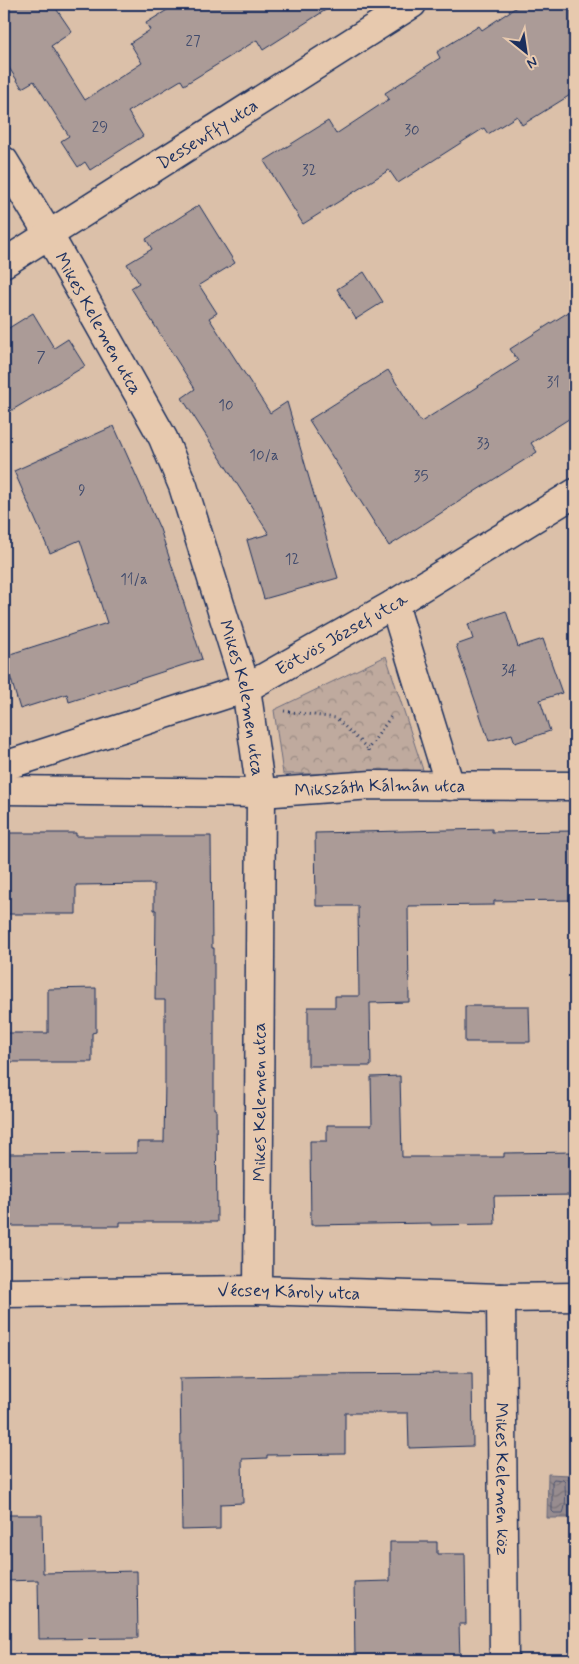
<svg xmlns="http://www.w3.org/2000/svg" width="579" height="1664" font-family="Mynerve,sans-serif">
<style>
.park{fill:url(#park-crowns);stroke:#6d6c7e}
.water{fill:url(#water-waves);stroke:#65677b}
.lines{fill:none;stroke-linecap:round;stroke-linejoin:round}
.shore{stroke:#4d5472;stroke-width:1}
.building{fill:#ab9b97;stroke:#1b2f5e}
.minor-casing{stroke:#1b2f5e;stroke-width:31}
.path{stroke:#1b2f5e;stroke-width:3;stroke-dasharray:1 4;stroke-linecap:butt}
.minor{stroke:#e7c9ae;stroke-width:28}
.labels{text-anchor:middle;stroke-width:5;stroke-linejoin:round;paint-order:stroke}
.number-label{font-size:15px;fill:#3f4a6c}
.street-label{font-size:18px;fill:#1b2f5e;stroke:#e7c9ae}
</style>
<defs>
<pattern id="park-crowns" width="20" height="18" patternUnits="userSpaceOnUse" patternTransform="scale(1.25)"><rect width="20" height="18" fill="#bfaa9e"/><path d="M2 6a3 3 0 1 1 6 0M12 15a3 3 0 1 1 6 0" fill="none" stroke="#9a8b84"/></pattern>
<pattern id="water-waves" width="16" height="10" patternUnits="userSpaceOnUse" patternTransform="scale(1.25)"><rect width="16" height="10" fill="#978c8f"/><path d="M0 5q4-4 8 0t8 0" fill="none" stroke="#7a7378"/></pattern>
</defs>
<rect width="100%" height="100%" fill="#dbc0a9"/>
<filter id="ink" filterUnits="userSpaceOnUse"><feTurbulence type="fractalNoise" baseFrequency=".02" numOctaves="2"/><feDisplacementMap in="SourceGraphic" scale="10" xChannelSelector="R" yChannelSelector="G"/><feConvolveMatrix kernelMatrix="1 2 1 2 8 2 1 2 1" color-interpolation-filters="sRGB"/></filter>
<g filter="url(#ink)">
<path class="park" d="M 386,656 L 424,773 L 283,774 L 274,710 Z"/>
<path class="water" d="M 548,1474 L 570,1475 L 570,1494 L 575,1494 L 575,1500 L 570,1500 L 570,1518 L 547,1518 Z"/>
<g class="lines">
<path class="shore" d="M 554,1479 L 563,1480 L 565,1482 C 565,1492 567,1504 563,1513 L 554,1513 L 552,1511 L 552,1482 Z"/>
</g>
<path class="building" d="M 4,4 L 53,4 L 72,32 L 51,46 L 85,100 L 142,63 L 130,43 L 150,30 L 146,23 L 177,4 L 335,4 L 263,50 L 257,40 L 184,85 L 181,80 L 128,112 L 143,136 L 90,170 L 85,162 L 78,167 L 61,141 L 69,136 L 34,81 L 22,88 L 4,60 Z
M 521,4 L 575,4 L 575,92 L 522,125 L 517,116 L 488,134 L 484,128 L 398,183 L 389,170 L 303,224 L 264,161 L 328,121 L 336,134 L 389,99 L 385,93 L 440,58 L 437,52 L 479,26 L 482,30 Z
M 199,205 L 235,263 L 199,285 L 217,313 L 209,318 L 270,413 L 287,402 L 338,578 L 264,599 L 247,540 L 269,534 L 182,398 L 195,389 L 131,288 L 139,283 L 127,264 L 152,249 L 146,239 Z
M 364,272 L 383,302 L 356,319 L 337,289 Z
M 575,308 L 575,415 L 531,443 L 537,452 L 389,546 L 309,420 L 388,370 L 421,422 L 518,361 L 510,349 Z
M 33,313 L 54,348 L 68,339 L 85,366 L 4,415 L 4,331 Z
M 114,426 L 160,529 L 202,659 L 69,702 L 67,694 L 20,709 L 4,656 L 107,623 L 80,540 L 50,553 L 14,471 Z
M 506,611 L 518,647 L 543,639 L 562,693 L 540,700 L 550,731 L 515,743 L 512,734 L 489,741 L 456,645 L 473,639 L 468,624 Z
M 492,829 L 492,832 L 575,831 L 575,900 L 494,901 L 494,905 L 408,906 L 409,1002 L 370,1003 L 371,1066 L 308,1066 L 308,1007 L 335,1007 L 335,996 L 359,996 L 358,906 L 316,906 L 315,833 Z
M 4,833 L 76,833 L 76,836 L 211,836 L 212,948 L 214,948 L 214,1109 L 216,1109 L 217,1222 L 120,1222 L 120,1226 L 4,1226 L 4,1161 L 8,1161 L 8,1154 L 137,1153 L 137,1142 L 164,1142 L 165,1080 L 165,1000 L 155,1000 L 156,910 L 154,910 L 154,884 L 76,885 L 76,914 L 4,914 Z
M 96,988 L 96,1032 L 92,1033 L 92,1062 L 4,1062 L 4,1033 L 48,1033 L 48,989 Z
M 465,1006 L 529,1006 L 530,1042 L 465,1042 Z
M 400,1076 L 402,1157 L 504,1157 L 504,1153 L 575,1152 L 575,1195 L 494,1196 L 495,1224 L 431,1225 L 431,1223 L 311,1225 L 310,1141 L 327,1141 L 327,1125 L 372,1125 L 371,1077 Z
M 472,1373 L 473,1446 L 409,1448 L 408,1413 L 345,1413 L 345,1454 L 267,1455 L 267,1458 L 242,1459 L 243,1503 L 220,1504 L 220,1529 L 182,1530 L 180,1378 L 298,1376 L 298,1374 Z
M 4,1515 L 42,1515 L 43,1573 L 137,1571 L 138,1638 L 39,1639 L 38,1580 L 4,1581 Z
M 390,1542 L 437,1542 L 437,1554 L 465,1554 L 466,1624 L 459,1624 L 460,1660 L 355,1660 L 354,1582 L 390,1581 Z"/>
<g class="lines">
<defs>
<g id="minor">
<path id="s1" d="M 4,161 L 49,235 L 163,438 L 183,486 L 246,688 L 261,793 L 258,1290"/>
<path id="s2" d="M 4,263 L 412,4"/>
<path d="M 394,604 L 450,786"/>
<path id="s3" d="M 4,766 L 246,688 L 394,604 L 575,493"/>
<path id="s4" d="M 4,790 L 261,793 L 372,785 L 575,786"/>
<path id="s5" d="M 4,1293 L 258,1290 L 501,1298 L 575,1297"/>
<path id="s6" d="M 501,1298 L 504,1660"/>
</g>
</defs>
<use href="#minor" class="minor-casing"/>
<path class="path" d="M 284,711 L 336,718 L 368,749
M 368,751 L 368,749 L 392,715"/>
<use href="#minor" class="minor"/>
</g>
</g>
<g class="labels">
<g class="number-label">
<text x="193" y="46">27</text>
<text x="100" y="132">29</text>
<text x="412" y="135">30</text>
<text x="309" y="175">32</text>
<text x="41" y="362">7</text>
<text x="553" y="387">31</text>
<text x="226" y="410">10</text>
<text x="483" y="448">33</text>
<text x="264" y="460">10/a</text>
<text x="421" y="481">35</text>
<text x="82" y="495">9</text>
<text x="292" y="564">12</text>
<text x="134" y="584">11/a</text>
<text x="509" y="675">34</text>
</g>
<g class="street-label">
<text dy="6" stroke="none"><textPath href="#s2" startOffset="241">Dessewffy utca</textPath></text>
<text dy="6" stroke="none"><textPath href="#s1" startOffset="188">Mikes Kelemen utca</textPath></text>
<text dy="6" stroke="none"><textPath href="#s3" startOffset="364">Eötvös József utca</textPath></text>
<text dy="6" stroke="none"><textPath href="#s1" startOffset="592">Mikes Kelemen utca</textPath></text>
<text dy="6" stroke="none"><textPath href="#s4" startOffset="376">Mikszáth Kálmán utca</textPath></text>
<text transform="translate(259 1102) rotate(-90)" y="6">Mikes Kelemen utca</text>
<text dy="6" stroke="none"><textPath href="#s5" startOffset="285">Vécsey Károly utca</textPath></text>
<text dy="6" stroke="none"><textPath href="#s6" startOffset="181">Mikes Kelemen köz</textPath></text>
</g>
</g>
<rect width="579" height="1664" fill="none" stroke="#e7c9ae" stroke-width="20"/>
<rect x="10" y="10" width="559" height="1644" fill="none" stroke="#1b2f5e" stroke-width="2" filter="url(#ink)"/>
<g transform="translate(526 52) rotate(150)" stroke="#e7c9ae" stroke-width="4" paint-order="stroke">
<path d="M0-4L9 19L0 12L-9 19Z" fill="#1b2f5e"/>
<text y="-8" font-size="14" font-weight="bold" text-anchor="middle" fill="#1b2f5e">N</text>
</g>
</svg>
